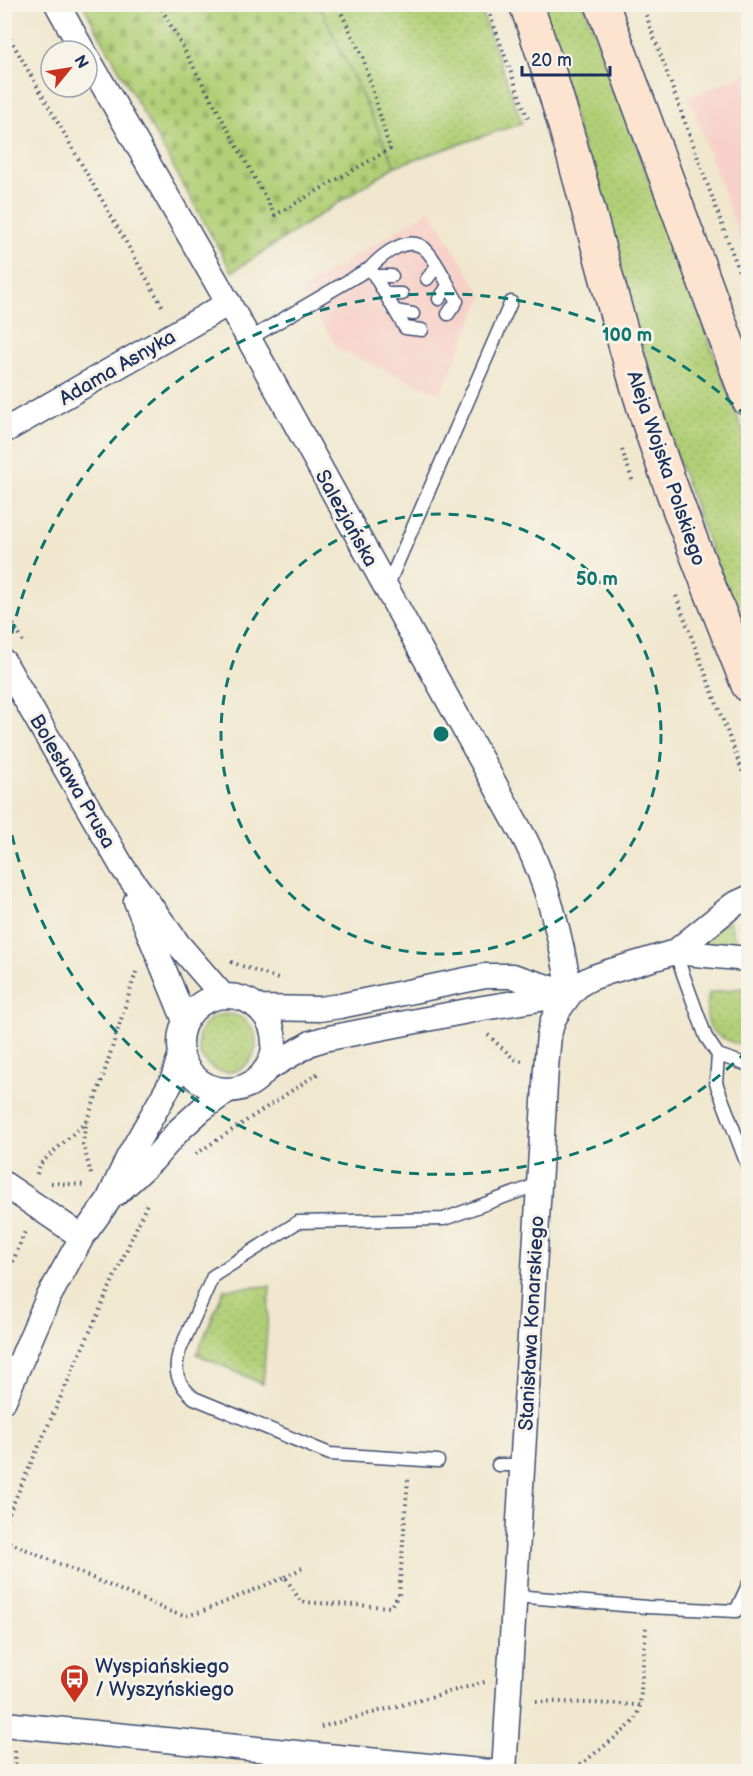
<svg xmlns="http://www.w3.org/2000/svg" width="753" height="1776" font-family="'Balsamiq Sans',sans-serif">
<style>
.built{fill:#f7d1c9}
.green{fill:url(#green-dots);stroke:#667f6a;stroke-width:1.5}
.cemetery{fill:url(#cemetery-stones);stroke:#667f6a;stroke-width:1.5}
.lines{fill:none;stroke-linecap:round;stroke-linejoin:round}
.service-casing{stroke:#3b4b6f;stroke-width:15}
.minor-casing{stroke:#3b4b6f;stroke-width:27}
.secondary-casing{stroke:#3b4b6f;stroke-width:36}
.path{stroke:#3b4b6f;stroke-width:4;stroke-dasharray:1.5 4.5;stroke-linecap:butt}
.service{stroke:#fff;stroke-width:12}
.minor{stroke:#fff;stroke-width:24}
.secondary{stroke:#fde4d1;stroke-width:33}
.ring{fill:none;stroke:#0f766e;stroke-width:3;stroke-dasharray:10 8}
.labels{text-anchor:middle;stroke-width:6;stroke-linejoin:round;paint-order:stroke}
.street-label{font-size:20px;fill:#1b2f5e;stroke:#f7f3e8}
.poi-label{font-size:20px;fill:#1b2f5e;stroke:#f7f3e8;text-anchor:start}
.centre{fill:#0f766e;stroke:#f7f3e8;stroke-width:3}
.ring-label{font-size:18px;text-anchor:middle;font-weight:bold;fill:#0f766e;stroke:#f7f3e8;stroke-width:6;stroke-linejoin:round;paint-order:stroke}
</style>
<defs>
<pattern id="green-dots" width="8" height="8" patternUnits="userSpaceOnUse" patternTransform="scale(1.5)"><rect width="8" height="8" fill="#b1cf76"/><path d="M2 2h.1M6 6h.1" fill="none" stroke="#98b268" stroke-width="1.8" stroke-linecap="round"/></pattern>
<pattern id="cemetery-stones" width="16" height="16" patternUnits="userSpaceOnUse" patternTransform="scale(1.5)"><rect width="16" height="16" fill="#b1cf76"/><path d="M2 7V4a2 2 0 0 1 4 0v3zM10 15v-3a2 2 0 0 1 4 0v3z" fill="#98b268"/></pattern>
</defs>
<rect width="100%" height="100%" fill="#f7f3e8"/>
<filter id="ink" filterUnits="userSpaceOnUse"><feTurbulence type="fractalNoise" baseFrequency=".0167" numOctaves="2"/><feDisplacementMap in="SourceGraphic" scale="12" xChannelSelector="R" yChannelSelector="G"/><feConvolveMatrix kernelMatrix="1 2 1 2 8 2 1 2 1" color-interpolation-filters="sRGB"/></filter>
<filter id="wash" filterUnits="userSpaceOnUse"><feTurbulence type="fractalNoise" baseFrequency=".008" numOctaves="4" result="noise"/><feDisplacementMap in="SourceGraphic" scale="24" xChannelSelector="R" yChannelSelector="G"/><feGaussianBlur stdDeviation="1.35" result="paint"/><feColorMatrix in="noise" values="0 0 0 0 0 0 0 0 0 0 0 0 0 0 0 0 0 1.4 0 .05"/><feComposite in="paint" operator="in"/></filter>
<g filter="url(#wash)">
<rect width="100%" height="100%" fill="#f0e7ce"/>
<path class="built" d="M 748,73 L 748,260 L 689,98 Z
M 430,210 L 483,296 L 441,394 L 339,350 L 300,290 Z"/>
<path class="green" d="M 319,5 L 479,5 L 522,123 L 395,166 Z
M 541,5 L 584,5 L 748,445 L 748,642 L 711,550 L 681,468 L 649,371 Z
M 729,920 L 736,942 L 704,949 L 696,940 Z
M 748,987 L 748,1048 C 714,1035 701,1034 709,993 Z
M198 1043a29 29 0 1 1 58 0a29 29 0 1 1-58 0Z
M 270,1286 L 263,1384 L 197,1354 L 224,1289 Z"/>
<path class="cemetery" d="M 83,5 L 319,5 L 395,166 L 232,272 Z"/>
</g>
<g filter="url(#ink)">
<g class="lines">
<defs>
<path id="service" d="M 370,268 L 405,328 L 422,330
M 376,276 L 392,276
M 427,279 L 437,266
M 385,294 L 402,294
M 439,299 L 448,286
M 395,311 L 413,314
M 249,339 L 370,268 C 382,255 410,232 427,251 C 439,264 448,286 457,301 L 448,314
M 387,587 L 511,302
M 675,952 L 706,1037 L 718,1055 L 716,1083 L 748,1167
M 718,1055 L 748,1065
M 438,1461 L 330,1454 L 194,1398 C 178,1384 173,1373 179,1352 L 213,1276 L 298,1222 L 444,1219 L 539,1184
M 498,1465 L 523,1465
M 515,1596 L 647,1607 L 736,1611 L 748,1585"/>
<path id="minor" d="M 57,4 L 83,51
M 87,57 L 249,339 L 526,841 C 550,890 562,941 570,994
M 4,431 L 229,303
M 4,662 L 123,868 L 178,944 L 223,996
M 136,901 L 185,1021
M 675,952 L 733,905 L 748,898
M180 1043a47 47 0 1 1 94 0a47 47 0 1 1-94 0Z
M 258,1008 L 319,1009 L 340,1006 L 485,976 L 512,976 L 570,994
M 265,1070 L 311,1043 L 324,1039 L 483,1008 L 565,995
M 4,1184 L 82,1237
M 117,1193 L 153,1160 L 179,1130 L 202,1109 L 228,1090
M 4,1400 L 48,1298 L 82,1237 L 108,1201 L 128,1158 L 173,1079 L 181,1053
M 4,1724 L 490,1772
M 504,1772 L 546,1068 L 549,1035 L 553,1020 L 560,1008 L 570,994 L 580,984 L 591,978 L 608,972 L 675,952 L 748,959"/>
<path id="secondary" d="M 526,4 C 570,126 597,251 634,375 C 665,481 708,583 748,685
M 602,4 L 748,399"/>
</defs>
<use href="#service" class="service-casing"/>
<use href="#minor" class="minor-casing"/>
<use href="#secondary" class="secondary-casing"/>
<path class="path" d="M 159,4 L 275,215 L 390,149 L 363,58 L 337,4
M 486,4 L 529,122
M 642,4 L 748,296
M 4,28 L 164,309
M 622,450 L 633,482
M 676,596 L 744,776
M 4,609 L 23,641
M 231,962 L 281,980
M 488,1035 L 514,1059 L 522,1061
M 196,1154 L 320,1072
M 37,1174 L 39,1165 L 86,1122
M 91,1174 L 83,1144 L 84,1134 L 87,1120 L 100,1086 L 136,972
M 51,1183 L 85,1185
M 4,1284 L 26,1229
M 4,1524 L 147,1204
M 4,1540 L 169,1611 L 184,1616 L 201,1612 L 285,1577 L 301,1602 L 390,1607 L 399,1595 L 408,1478
M 285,1577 L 304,1567
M 536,1701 L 640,1705 L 646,1628
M 321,1727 L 485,1682
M 15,1751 L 16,1772
M 571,1772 L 626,1729 L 636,1719 L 640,1705"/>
<use href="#service" class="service"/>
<use href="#minor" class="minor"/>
<use href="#secondary" class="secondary"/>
</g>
</g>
<g class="ring">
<circle cx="441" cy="734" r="220"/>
<path d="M747 1051A441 441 0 0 1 5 799M5 669A441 441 0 0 1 747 417"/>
</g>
<defs>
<symbol id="bus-pin" viewBox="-11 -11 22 30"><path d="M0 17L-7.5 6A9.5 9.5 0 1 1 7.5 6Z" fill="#c8321e" stroke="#f7f3e8"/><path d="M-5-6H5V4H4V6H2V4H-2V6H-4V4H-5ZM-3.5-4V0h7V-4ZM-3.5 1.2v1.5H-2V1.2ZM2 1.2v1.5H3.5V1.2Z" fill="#fff"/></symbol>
</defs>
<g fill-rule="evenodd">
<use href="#bus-pin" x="58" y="1662" width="33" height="45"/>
</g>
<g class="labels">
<g class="street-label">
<text transform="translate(117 367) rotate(-30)" y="7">Adama Asnyka</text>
<text transform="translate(667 468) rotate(71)" y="7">Aleja Wojska Polskiego</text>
<text transform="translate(347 518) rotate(61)" y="7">Salezjańska</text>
<text transform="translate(73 781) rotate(60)" y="7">Bolesława Prusa</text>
<text transform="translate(531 1323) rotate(-87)" y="7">Stanisława Konarskiego</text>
</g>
<g class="poi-label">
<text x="95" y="1673">Wyspiańskiego<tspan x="95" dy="23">/ Wyszyńskiego</tspan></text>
</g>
</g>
<circle cx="441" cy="734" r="9" class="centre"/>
<g class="ring-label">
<text x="627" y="341">100 m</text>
<text x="597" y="585">50 m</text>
</g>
<rect width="753" height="1776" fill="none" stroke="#f7f3e8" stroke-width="24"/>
<g transform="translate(69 69) rotate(60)"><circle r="28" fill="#f7f3e8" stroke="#9fa5b1" stroke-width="1.5"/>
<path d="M0-4.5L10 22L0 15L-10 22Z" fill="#c8321e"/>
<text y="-9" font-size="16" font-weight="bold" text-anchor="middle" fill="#1b2f5e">N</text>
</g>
<path d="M522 66v9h88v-9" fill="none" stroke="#1b2f5e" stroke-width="3"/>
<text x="531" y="66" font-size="18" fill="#1b2f5e" stroke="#f7f3e8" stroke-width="4.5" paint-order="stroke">20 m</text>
</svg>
